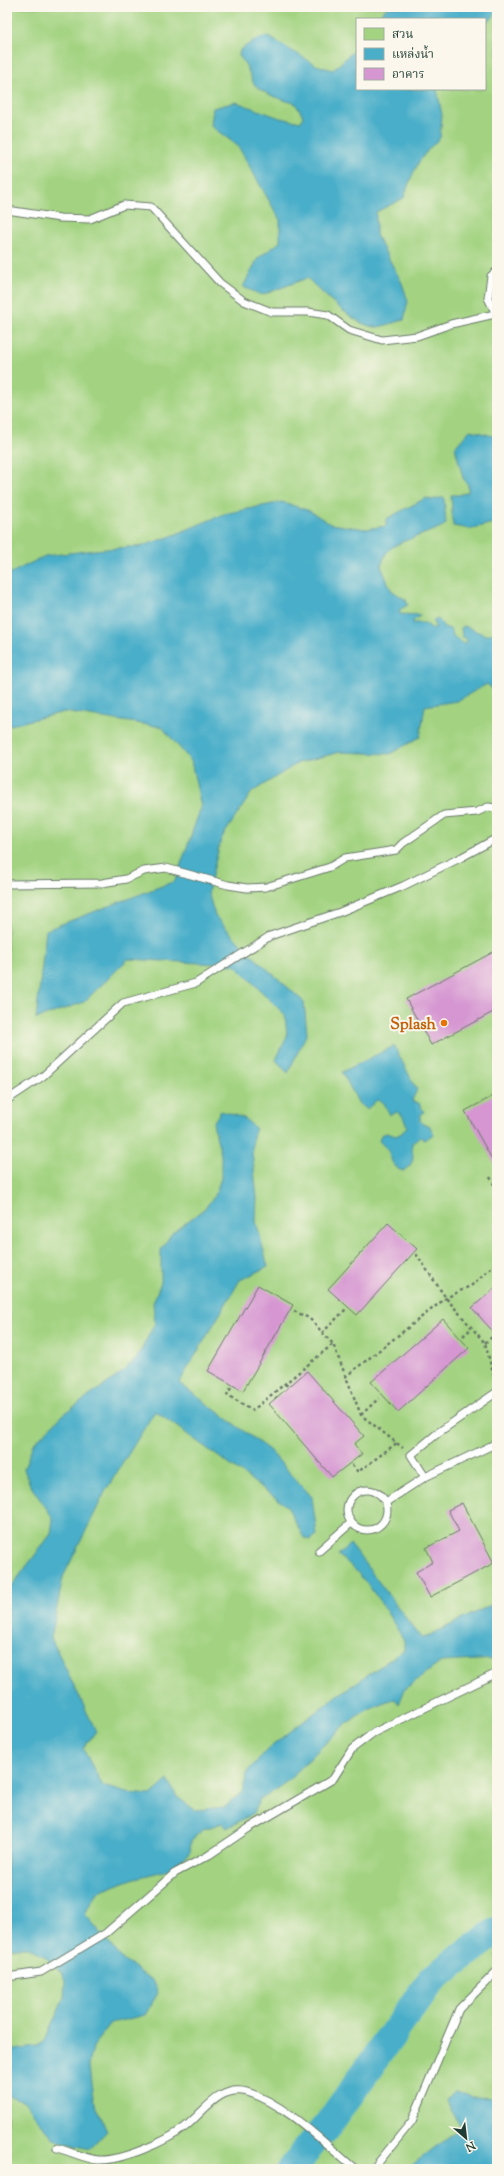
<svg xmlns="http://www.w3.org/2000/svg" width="504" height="2176" font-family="'Sorts Mill Goudy','Noto Serif Thai',serif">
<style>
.green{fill:#a3d381;stroke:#61885a;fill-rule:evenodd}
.water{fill:#4aaec9;stroke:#34767e}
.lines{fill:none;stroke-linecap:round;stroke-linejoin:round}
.river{stroke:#4aaec9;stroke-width:29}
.building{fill:#d596d1}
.lane-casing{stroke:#687868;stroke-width:9}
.path{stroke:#687868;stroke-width:2.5;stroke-dasharray:3 3;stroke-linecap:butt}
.lane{stroke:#fff;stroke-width:7}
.food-dot{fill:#e8710a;stroke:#fbf7ec;stroke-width:1.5}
.labels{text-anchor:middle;stroke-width:4;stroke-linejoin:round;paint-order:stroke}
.food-label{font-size:16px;font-weight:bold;fill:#c56008;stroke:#fbf7ec;text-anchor:end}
</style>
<rect width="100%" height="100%" fill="#fbf7ec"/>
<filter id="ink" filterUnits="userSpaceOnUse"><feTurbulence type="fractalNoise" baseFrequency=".025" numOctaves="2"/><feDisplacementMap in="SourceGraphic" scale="8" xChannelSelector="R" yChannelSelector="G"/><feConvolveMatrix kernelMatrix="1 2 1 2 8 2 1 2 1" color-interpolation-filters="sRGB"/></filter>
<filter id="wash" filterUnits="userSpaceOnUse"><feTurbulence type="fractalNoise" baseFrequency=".012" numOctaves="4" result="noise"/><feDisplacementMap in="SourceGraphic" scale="16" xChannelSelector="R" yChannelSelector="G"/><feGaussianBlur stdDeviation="0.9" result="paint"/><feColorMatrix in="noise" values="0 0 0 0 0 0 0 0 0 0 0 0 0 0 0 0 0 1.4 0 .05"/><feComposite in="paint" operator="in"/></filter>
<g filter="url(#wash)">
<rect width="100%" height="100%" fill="#efe6ca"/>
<path class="green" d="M 7,7 L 497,7 L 497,2169 L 7,2169 ZM 357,19 L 485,19 L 485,89 L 357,89 Z"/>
<path class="water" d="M 388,7 L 496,7 C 496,15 492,20 485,23 L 485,19 L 375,19 Z
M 267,36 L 316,65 L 333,70 L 357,48 L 357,89 L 437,89 L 442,115 L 440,138 C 418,158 413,171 404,198 L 376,212 L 376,235 L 402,283 L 408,301 L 404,320 C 395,322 385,326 377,327 C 356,328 321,291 307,278 L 262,295 L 243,287 L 258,258 L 280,242 L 280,220 L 238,146 L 211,126 L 213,108 L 236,102 L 280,118 L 301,122 L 303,116 L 295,103 C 285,101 260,93 254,84 C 249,74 247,64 239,56 L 240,50 L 253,41 Z
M 470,430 L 497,437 L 497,522 L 470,529 L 453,526 L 451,495 L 459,495 L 468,492 L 468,485 L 463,478 L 455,447 Z
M 444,497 L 446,524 C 434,533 394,541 387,552 C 384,556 383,562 381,566 L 391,590 L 406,600 L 408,605 L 399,610 L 400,614 L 421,615 L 413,621 L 413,623 L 425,623 L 431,628 L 436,628 L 433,622 L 435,619 L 438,619 L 444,627 L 450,629 L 454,637 L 464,644 L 467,642 L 466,638 L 462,637 L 461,628 L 464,626 L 486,635 L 497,632 L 497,693 L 487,684 L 457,701 L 425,706 L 420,737 L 390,754 L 340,752 L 298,763 L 252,792 L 221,839 L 208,892 L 215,916 L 245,949 L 304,1002 L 307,1033 L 288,1073 L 276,1060 L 287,1036 L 285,1015 L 235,965 L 128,959 L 84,1002 L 36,1019 L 46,930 L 175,881 L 201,807 L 191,761 L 162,727 L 64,712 L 7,726 L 7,575 L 45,556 L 94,550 L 142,546 L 174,535 L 224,514 L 282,502 L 310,511 L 330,524 L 366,529 L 386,526 L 386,519 L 426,498 L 432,500 Z
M 394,1046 L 417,1090 L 412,1100 L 413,1102 L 419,1103 L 424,1112 L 420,1114 L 420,1121 L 423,1124 L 429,1125 L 434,1134 L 424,1140 L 421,1137 L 412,1143 C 412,1156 417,1162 403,1171 L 398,1169 L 392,1162 L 388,1150 L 379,1141 L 381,1135 L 386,1133 L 396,1136 L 402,1133 L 407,1126 L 402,1115 L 397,1112 L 390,1115 L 384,1103 L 377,1100 L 367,1109 L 359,1104 L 342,1072 Z
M 221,1111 L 244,1118 L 256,1129 L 253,1136 L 252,1151 L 257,1198 L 256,1221 L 268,1267 L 240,1280 L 179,1383 L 269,1450 L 312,1497 L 317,1535 L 310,1540 L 304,1538 L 287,1506 L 155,1411 L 106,1490 L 63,1577 L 51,1638 L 96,1731 L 83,1749 L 103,1786 L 127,1793 L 151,1795 L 168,1780 L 177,1797 L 195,1810 L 225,1807 L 242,1792 L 248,1771 L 268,1749 L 331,1700 L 404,1650 L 404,1640 C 385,1610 367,1576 338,1555 L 350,1544 L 422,1639 L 497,1602 L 497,1659 L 441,1662 L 405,1689 L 399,1704 L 395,1699 C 347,1710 316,1757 280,1787 C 273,1792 266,1796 259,1800 L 254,1813 L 227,1828 L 222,1823 L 204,1829 L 191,1840 L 190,1853 L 168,1870 L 132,1879 L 96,1893 L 85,1914 L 124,1961 L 152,1980 L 158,1993 L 145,2015 L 111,2023 L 92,2047 L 89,2067 L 93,2098 L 107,2131 L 90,2149 C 78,2146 64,2144 54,2138 C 36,2125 33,2098 7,2096 L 7,2051 L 36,2047 L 44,2042 L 64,1998 L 65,1980 L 61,1972 L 43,1955 L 29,1948 L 7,1948 L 7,1592 L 51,1534 L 53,1518 L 30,1485 L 24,1469 L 33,1444 L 64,1414 L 119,1375 L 137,1358 L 155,1323 L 153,1303 L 161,1282 L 161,1250 L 172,1233 L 204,1209 L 215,1196 L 221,1178 L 221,1155 L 213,1123 Z
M 456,2091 L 472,2097 L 497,2098 L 497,2169 L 407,2169 L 461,2127 L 445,2099 Z"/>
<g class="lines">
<path class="river" d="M 291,2169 L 329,2123 L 432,1979 L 497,1931"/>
</g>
<g id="blocks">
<path class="building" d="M 497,950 L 497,1010 L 431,1045 L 406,999 Z
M 497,1094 L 497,1168 L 465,1111 Z
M 388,1223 L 417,1249 L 357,1315 L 328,1289 Z
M 258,1285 L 293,1305 L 243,1391 L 208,1371 Z
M 497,1286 L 497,1336 L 472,1308 Z
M 443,1319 L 469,1348 L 398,1412 L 371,1382 Z
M 307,1371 L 364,1436 L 354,1444 L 362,1454 L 332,1477 L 269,1404 Z
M 462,1503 L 494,1563 L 430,1597 L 416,1572 L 433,1562 L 426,1548 L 459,1531 L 448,1510 Z"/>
</g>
</g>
<g filter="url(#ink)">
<use href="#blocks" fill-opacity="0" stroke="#687868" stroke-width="1"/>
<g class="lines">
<defs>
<path id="lane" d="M 7,210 L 60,218 L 90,219 L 124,205 L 151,207 L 220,283 L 244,301 L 272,312 L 308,312 L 328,315 L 349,330 L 382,340 L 417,336 L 451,324 L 495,314
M 497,316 L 488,298 L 491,276 L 497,271
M 7,884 L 102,883 L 126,879 L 144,871 L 166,868 L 228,885 L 247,888 L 266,887 L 330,867 L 345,858 L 396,850 L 403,843 L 444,815 L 477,812 L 488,807 L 497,808
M 7,1100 L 43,1076 L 123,1003 L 196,983 L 270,936 L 340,912 L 403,886 L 462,857 L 497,838
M 425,1477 L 411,1455 L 439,1432 L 497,1392
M347 1510a20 20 0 1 1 40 0a20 20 0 1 1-40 0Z
M 386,1502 L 425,1477 L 497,1443
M 319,1551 L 351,1523
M 7,1977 L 41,1972 L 106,1933 L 175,1873 L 209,1855 L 249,1828 L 333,1779 L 352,1749 L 373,1733 L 497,1673
M 57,2148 C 69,2151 85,2159 98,2160 C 121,2161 166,2142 185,2127 C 203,2113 220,2084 247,2092 C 285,2103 325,2144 355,2169
M 373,2169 L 412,2121 L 459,2009 L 497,1971"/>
</defs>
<use href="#lane" class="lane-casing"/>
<path class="path" d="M 490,1177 L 497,1190
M 416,1254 L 446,1298 L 485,1343 L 495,1381
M 294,1311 L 309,1318 L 333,1344 L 361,1415 L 403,1448
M 322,1333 L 346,1309
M 463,1336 L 472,1328
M 485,1343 L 492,1337
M 345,1377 L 446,1298 L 472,1285 L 497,1262
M 285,1384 L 289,1387
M 231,1388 L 227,1395 L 253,1410 L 333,1344
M 361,1415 L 379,1398
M 352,1465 L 358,1472 L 398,1442"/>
<use href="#lane" class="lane"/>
</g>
</g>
<circle class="food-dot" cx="444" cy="1023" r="4"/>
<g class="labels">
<g class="food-label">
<text x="436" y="1029">Splash</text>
</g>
</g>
<rect width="504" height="2176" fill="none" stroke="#fbf7ec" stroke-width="24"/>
<rect x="356" y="18" width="130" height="72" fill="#fbf7ec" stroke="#a3ada2"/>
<rect x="364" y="28" width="20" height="12" fill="#a3d381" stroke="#a3ada2"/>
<text x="392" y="38" font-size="12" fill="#1f3d34">สวน</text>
<rect x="364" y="48" width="20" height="12" fill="#4aaec9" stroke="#a3ada2"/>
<text x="392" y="58" font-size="12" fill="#1f3d34">แหล่งน้ำ</text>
<rect x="364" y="68" width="20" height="12" fill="#d596d1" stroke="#a3ada2"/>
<text x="392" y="78" font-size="12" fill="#1f3d34">อาคาร</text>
<g transform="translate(466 2138) rotate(152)" stroke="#fbf7ec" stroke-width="3" paint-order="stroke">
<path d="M0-3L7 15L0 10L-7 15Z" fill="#1f3d34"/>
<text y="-6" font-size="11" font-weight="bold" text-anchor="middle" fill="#1f3d34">N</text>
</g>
</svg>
